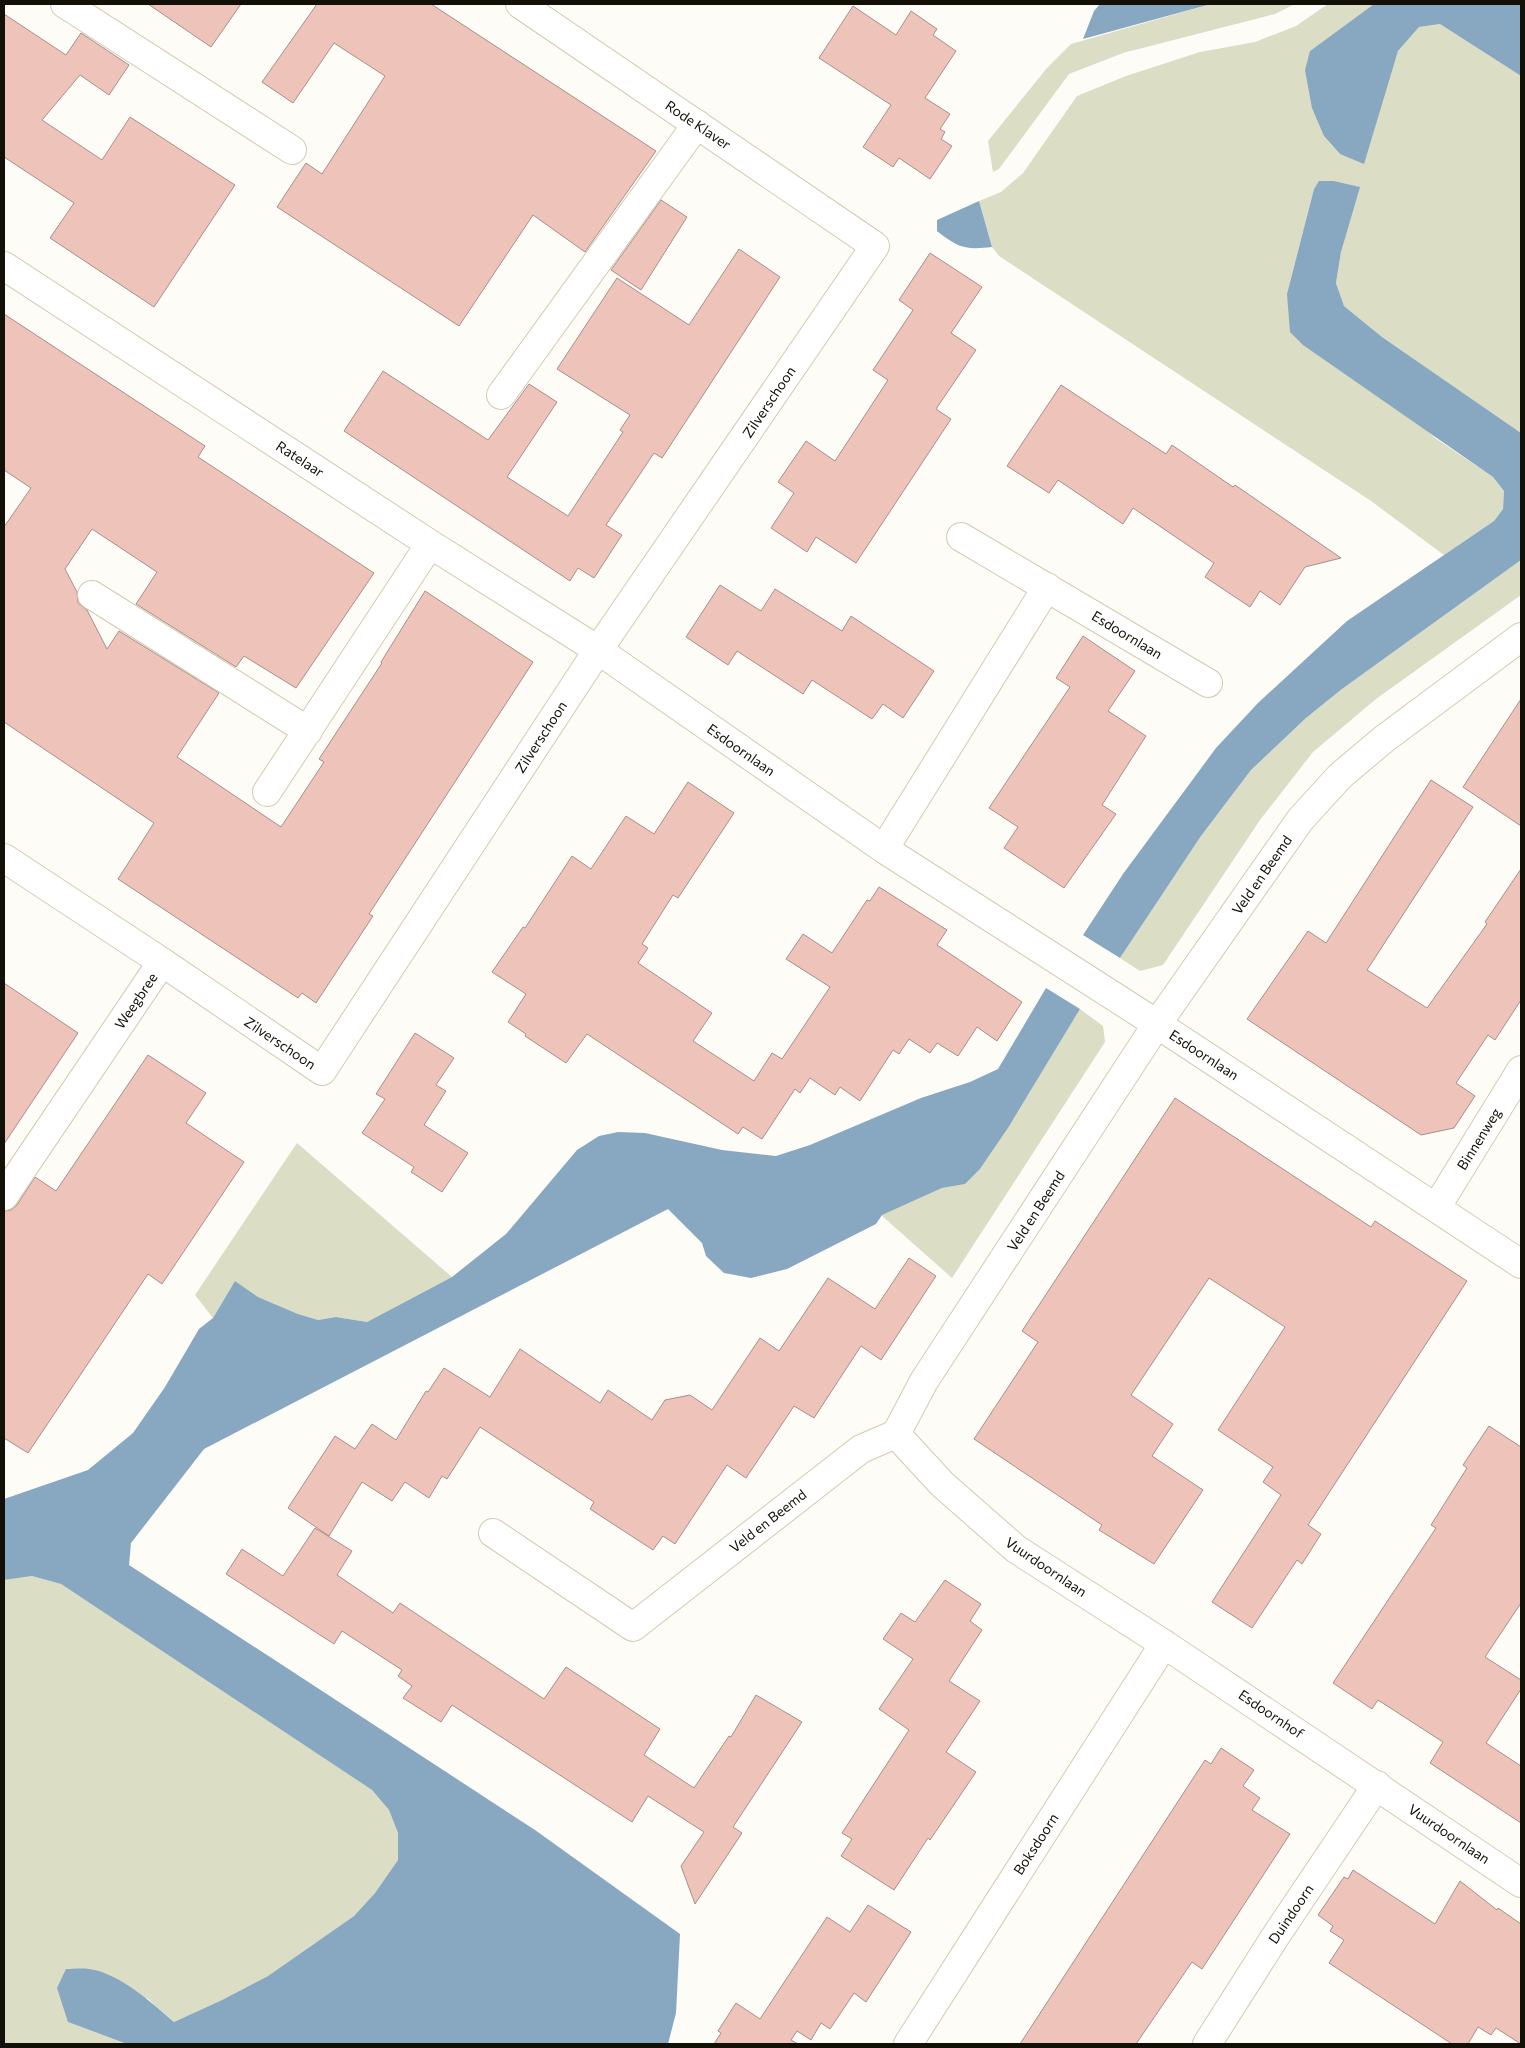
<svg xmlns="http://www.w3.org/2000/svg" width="1525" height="2048" font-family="Commissioner,sans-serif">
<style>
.green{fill:#dbddc4}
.water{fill:#88a7c0}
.building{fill:#edc3ba;stroke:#aa8e89}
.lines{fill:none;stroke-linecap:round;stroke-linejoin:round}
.minor-casing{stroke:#d4cab2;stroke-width:30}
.minor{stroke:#fff;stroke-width:28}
.labels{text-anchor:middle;stroke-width:4;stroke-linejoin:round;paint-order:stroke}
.street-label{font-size:14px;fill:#131007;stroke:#fff}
</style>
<rect width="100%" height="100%" fill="#fefcf7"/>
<path class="green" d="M 1211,4 L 1295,4 L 1275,14 L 1123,53 L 1069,74 L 999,169 L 993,172 L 988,141 L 1047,68 L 1071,44 Z
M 1328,4 L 1374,4 L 1310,51 L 1324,136 L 1340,154 L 1382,101 L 1398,51 L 1419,27 L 1440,24 L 1521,76 L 1521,433 L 1382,337 L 1344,306 L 1336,283 L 1341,252 L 1359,187 L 1334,181 L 1319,181 L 1314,189 L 1287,294 L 1435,438 L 1493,477 L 1504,491 L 1503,509 L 1494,521 L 1444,555 L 1371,501 L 999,256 L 992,247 L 979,201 L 1001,192 L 1023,173 L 1077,96 L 1126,76 L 1200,52 L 1255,42 L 1296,26 Z
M 1521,560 L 1521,595 L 1376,699 L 1313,752 L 1260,820 L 1163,965 L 1140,971 L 1120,958 L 1201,836 L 1251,770 L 1306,718 L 1342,689 Z
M 1080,1009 L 1103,1026 L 1105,1042 L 952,1278 L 881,1215 L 942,1188 L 965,1184 L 980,1169 L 1008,1128 Z
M 297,1143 L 452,1277 L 367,1322 L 336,1317 L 318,1320 L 298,1314 L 258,1297 L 235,1281 L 213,1318 L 195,1295 Z
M 32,1576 L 61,1584 L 372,1790 L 389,1810 L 398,1833 L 398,1860 L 375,1893 L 354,1916 L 268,1976 L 222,2000 L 174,2022 L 147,1998 L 68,2022 L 127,2044 L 4,2044 L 4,1580 Z"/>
<path class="water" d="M 1100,4 L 1211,4 L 1083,39 L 1094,11 Z
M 1374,4 L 1521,4 L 1521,76 L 1440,24 L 1419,27 L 1398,51 L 1364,164 L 1340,154 L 1324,136 L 1312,108 L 1305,70 L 1310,51 Z
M 1319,181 L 1334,181 L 1360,187 L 1341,252 L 1336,283 L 1344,306 L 1382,337 L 1521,433 L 1521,560 L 1342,689 L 1306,718 L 1251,770 L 1201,836 L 1120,958 L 1083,935 L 1123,874 L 1216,748 L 1258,703 L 1347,621 L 1494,521 L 1503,509 L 1504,491 L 1493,477 L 1303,345 L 1290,332 L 1287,294 L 1314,189 Z
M 979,201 L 992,247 C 966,250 958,248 937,231 L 937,220 Z
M 1046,988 L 1080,1009 L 1008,1128 L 980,1169 L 965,1184 L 942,1188 L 882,1215 L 876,1224 L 787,1269 L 751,1278 L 724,1273 L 706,1256 L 702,1243 L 668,1209 L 204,1449 L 131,1543 L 129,1565 L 535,1830 L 680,1934 L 676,2013 L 668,2044 L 127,2044 L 68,2022 L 57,1988 L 66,1969 C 73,1969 81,1968 89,1969 C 119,1973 151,2002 174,2022 L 222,2000 L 268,1976 L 354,1916 L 375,1893 L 398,1860 L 398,1833 L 389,1810 L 372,1790 L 61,1584 L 32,1576 L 4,1580 L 4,1499 L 88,1470 L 133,1433 L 165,1387 L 199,1329 L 213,1318 L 235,1281 L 258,1297 L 298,1314 L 318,1320 L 336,1317 L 367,1322 L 452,1277 L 506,1234 L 577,1150 L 599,1136 L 618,1132 L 645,1133 L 722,1150 L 776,1156 L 810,1145 L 921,1098 L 970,1082 L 998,1069 Z"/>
<path class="building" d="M 148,4 L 241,4 L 211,47 Z
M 317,4 L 431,4 L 656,151 L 585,252 L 533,215 L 459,326 L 277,207 L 306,163 L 322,174 L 385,76 L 334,43 L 293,103 L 262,82 Z
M 853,6 L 896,35 L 911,11 L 937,29 L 933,35 L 956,51 L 925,98 L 950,114 L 940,129 L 945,132 L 941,139 L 952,146 L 930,179 L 899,158 L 893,167 L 863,147 L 891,105 L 819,58 Z
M 4,14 L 66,55 L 81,33 L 129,65 L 109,95 L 80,75 L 42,120 L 102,160 L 130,117 L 235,185 L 154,307 L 50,238 L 74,203 L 4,157 Z
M 661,200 L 687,217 L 641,290 L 611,270 Z
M 739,249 L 780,277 L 662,458 L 654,453 L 606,525 L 622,535 L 594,578 L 578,568 L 570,581 L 344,431 L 383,371 L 488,440 L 529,384 L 557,402 L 507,477 L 568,516 L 623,432 L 620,430 L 630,415 L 557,369 L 617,278 L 689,325 Z
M 930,253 L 982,287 L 951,333 L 976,350 L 936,409 L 951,419 L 856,563 L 816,537 L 807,552 L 771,528 L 794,493 L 778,482 L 806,441 L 835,461 L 888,380 L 873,370 L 913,310 L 899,300 Z
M 4,314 L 205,446 L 198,457 L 374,573 L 296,688 L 244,656 L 236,667 L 136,604 L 157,572 L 92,529 L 65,569 L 77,592 L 78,603 L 87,610 L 107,649 L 119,631 L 219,693 L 177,757 L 281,827 L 324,762 L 319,759 L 382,663 L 381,662 L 425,591 L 533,662 L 369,914 L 373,916 L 316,1003 L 302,993 L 298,998 L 118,879 L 154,823 L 4,722 L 4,527 L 31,488 L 4,470 Z
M 1061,385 L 1166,454 L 1172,445 L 1233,487 L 1235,485 L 1341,558 L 1305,567 L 1280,605 L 1260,591 L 1250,607 L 1205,577 L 1214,563 L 1133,508 L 1123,524 L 1058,480 L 1049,493 L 1007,466 Z
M 720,585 L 761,611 L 775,589 L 842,631 L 851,616 L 934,671 L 903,718 L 883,704 L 872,719 L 812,680 L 803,694 L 737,651 L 728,665 L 686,637 Z
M 1083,636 L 1135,671 L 1108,711 L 1146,736 L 1102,805 L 1116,814 L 1064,888 L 1004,848 L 1018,827 L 989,808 L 1070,687 L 1056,678 Z
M 1521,699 L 1521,826 L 1463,787 Z
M 1431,780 L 1473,807 L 1367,970 L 1427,1008 L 1487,924 L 1485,922 L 1521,869 L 1521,1000 L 1495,1040 L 1488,1035 L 1456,1083 L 1475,1096 L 1454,1128 L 1421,1135 L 1247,1019 L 1308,931 L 1326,943 Z
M 688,782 L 734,813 L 678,898 L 673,895 L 642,944 L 648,948 L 638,963 L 712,1013 L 693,1041 L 754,1081 L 772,1053 L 782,1059 L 830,987 L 786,959 L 803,934 L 832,953 L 867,900 L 870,901 L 879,887 L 947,930 L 937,945 L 1022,1002 L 997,1041 L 977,1027 L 958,1056 L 937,1043 L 930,1053 L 909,1039 L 899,1054 L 893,1050 L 860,1101 L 840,1087 L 835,1095 L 810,1078 L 800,1093 L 795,1089 L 762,1139 L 743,1127 L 738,1134 L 587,1034 L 566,1063 L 525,1036 L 526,1034 L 508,1022 L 526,994 L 492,972 L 523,927 L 525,928 L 572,856 L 591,869 L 626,816 L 654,834 Z
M 4,983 L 78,1033 L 4,1144 Z
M 415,1033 L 454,1058 L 436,1085 L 446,1091 L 424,1125 L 468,1153 L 442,1192 L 411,1172 L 414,1167 L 362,1133 L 385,1099 L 376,1094 Z
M 148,1055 L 206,1093 L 186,1123 L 244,1162 L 162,1284 L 148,1274 L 28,1453 L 4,1438 L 4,1211 L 11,1210 L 17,1205 L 35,1177 L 56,1191 Z
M 1175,1098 L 1371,1227 L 1375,1221 L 1467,1281 L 1308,1525 L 1321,1534 L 1302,1564 L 1297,1560 L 1252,1628 L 1212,1602 L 1281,1495 L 1263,1482 L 1273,1467 L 1218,1430 L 1285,1327 L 1209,1278 L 1131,1395 L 1173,1424 L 1152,1456 L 1203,1490 L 1154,1564 L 1099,1530 L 1102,1525 L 974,1439 L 1038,1342 L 1022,1331 Z
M 909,1258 L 936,1276 L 881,1360 L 861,1346 L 814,1418 L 794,1406 L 746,1478 L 727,1465 L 675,1544 L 663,1536 L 653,1550 L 590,1509 L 594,1502 L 480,1427 L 447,1479 L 442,1476 L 429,1498 L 405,1482 L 392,1501 L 362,1482 L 329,1536 L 288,1508 L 335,1436 L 355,1449 L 372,1424 L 396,1440 L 426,1391 L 428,1392 L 444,1368 L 490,1397 L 520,1349 L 600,1403 L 608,1390 L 652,1420 L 665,1400 L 690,1395 L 712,1410 L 760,1338 L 779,1351 L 828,1278 L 875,1309 Z
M 1489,1426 L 1521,1447 L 1521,1603 L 1485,1657 L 1521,1680 L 1521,1689 L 1486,1743 L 1521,1766 L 1521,1823 L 1430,1763 L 1443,1742 L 1378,1700 L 1372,1709 L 1333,1683 L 1436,1528 L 1431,1525 L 1467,1468 L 1463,1465 Z
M 315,1528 L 352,1551 L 337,1575 L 393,1613 L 400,1603 L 544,1699 L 566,1667 L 660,1729 L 644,1755 L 694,1788 L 729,1736 L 731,1737 L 756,1695 L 802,1722 L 733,1827 L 742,1833 L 695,1904 L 681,1866 L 704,1832 L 648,1796 L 632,1822 L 452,1705 L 441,1722 L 403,1698 L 412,1686 L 398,1676 L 402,1670 L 342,1631 L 334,1644 L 226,1574 L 242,1549 L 283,1576 Z
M 945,1580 L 981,1604 L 970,1621 L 982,1630 L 949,1681 L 980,1701 L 946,1752 L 976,1772 L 930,1840 L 928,1838 L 894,1890 L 841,1856 L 852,1839 L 842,1833 L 909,1730 L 879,1709 L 913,1659 L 883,1639 L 901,1613 L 915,1622 Z
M 1221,1748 L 1254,1770 L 1243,1786 L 1260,1798 L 1252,1810 L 1290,1834 L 1202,1969 L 1192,1962 L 1136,2044 L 1020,2044 L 1205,1760 L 1211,1764 Z
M 1353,1870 L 1435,1924 L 1460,1881 L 1497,1910 L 1498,1908 L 1521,1924 L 1521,2044 L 1496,2028 L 1491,2035 L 1478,2027 L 1468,2044 L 1452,2044 L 1329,1963 L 1344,1940 L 1330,1931 L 1333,1926 L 1318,1915 L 1344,1877 L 1348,1879 Z
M 868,1905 L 911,1932 L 866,2002 L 854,1993 L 830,2029 L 821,2023 L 811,2040 L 797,2031 L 791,2040 L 798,2044 L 714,2044 L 721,2033 L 718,2031 L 736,2003 L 760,2019 L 827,1917 L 850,1932 Z"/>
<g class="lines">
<defs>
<path id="minor" d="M 65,4 L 292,150
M 4,266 L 430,544 L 598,650 L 884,849 L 1157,1024 L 1521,1264
M 501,395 L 697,124
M 961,537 L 1208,683
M 92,595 L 308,731
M 267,792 L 430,544
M 884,849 L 1047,587
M 4,858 L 162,962 L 4,1196
M 162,962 L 322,1071 L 598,650 L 875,246 L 520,4
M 1436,1208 L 1521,1070
M 896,1434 L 942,1484 L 1016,1549 L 1164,1644 L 1521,1883
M 493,1533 L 633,1627 L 861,1449 L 896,1434 L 924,1381 L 1157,1024 L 1300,820 L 1340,776 L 1384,739 L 1521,637
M 908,2044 L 1164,1644
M 1207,2044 L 1275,1937 L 1377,1785"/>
</defs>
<use href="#minor" class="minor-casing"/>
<use href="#minor" class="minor"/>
</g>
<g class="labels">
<g class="street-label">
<text transform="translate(698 125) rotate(34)" y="5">Rode Klaver</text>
<text transform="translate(769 402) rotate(-56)" y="5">Zilverschoon</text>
<text transform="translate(300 459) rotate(33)" y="5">Ratelaar</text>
<text transform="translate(1127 635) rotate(31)" y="5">Esdoornlaan</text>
<text transform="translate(541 737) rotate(-57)" y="5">Zilverschoon</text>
<text transform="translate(741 750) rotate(35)" y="5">Esdoornlaan</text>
<text transform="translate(1262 875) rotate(-55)" y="5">Veld en Beemd</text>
<text transform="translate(136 1001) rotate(-56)" y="5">Weegbree</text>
<text transform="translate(280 1043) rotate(34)" y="5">Zilverschoon</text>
<text transform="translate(1204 1055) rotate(33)" y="5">Esdoornlaan</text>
<text transform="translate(1479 1139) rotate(-58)" y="5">Binnenweg</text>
<text transform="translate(1036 1211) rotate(-57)" y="5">Veld en Beemd</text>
<text transform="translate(768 1521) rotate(-38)" y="5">Veld en Beemd</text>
<text transform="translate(1046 1567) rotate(34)" y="5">Vuurdoornlaan</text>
<text transform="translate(1271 1714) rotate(34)" y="5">Esdoornhof</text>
<text transform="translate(1449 1834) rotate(34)" y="5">Vuurdoornlaan</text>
<text transform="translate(1036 1844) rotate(-57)" y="5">Boksdoorn</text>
<text transform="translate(1291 1914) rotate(-56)" y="5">Duindoorn</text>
</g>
</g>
<rect width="1525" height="2048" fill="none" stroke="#131007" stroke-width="10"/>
</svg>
